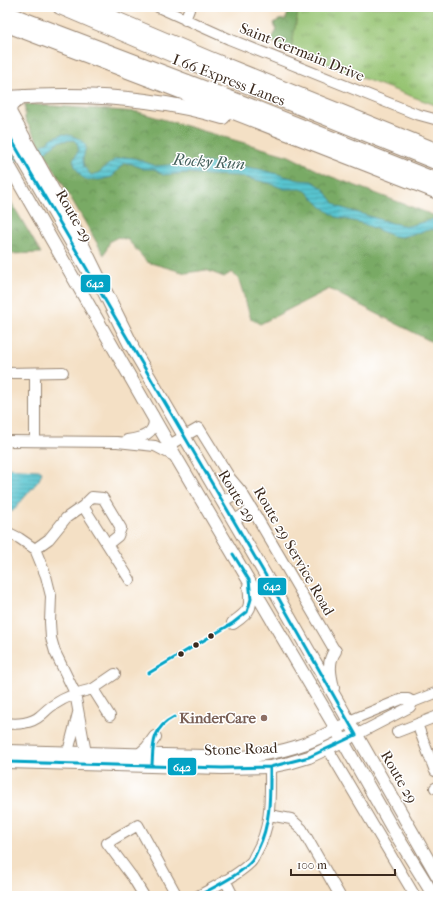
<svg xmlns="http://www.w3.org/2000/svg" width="445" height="903" font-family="'IM FELL French Canon',serif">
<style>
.forest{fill:url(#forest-crowns);stroke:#5a6a42}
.park{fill:url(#park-tufts);stroke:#697748}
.water{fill:url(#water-rules);stroke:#4a7877}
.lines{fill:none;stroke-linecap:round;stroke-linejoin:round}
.minor-casing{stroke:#988572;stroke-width:12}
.major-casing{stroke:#988572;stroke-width:14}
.highway-casing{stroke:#988572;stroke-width:16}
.minor{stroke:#fff;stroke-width:10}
.major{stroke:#fff;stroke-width:12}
.highway{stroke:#fff;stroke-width:14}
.bus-1-casing{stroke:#fff;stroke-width:6}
.bus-1{stroke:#03a3c5;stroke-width:3}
.bus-dot{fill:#3b2a1e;stroke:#fff;stroke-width:1.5}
.education-dot{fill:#8d6e63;stroke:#fff;stroke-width:1.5}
.labels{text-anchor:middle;stroke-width:3;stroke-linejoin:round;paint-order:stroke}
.street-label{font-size:15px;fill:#3b2a1e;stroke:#fff}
.education-label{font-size:15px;font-weight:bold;fill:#785e54;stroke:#fff;text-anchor:end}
.water-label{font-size:16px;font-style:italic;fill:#45605c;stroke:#fff}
.line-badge{stroke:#fff;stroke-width:1.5}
.badge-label{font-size:11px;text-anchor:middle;font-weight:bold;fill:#fff}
</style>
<defs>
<pattern id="forest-crowns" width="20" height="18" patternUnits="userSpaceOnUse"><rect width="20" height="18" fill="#79aa65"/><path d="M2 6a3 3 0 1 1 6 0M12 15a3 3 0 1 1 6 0" fill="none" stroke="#648b53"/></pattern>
<pattern id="park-tufts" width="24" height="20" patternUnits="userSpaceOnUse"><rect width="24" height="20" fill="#97c473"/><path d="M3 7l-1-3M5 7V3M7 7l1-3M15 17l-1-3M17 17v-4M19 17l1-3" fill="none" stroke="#7c9f5e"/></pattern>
<pattern id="water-rules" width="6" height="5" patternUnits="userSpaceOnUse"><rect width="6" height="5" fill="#58c5d0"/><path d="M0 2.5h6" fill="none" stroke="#4aa0a8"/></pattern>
</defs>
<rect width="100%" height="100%" fill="#fff"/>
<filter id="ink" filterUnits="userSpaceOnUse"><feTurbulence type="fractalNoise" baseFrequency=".025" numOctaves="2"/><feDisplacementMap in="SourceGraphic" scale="8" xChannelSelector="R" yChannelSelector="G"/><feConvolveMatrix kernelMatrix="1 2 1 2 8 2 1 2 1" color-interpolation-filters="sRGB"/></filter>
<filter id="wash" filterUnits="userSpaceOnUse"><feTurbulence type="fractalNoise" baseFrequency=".012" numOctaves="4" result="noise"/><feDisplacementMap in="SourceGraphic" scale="16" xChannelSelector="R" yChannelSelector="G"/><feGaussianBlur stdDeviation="0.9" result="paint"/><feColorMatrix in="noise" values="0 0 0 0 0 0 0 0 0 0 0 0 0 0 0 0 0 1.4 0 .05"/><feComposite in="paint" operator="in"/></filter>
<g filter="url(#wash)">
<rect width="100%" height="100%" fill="#f4e0c5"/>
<path class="forest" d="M 290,7 L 349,7 L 333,66 L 270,41 L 277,30 L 275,27 L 274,23 L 279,20 L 286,19 Z
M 25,104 L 138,112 L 289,156 L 327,175 L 438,217 L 438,345 L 329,289 L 260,324 L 251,319 L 239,280 L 232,272 L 224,277 L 206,270 L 186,273 L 147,262 L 128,240 L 118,237 L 110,241 L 104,255 L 25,119 Z
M 7,195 L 41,253 L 7,254 Z"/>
<path class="park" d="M 299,7 L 438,7 L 438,106 L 359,77 L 291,49 Z"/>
<path class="water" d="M 63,134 C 72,135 81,138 86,146 L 83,159 L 84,167 L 91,175 L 98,173 L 114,160 L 125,157 L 134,158 L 156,166 L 202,162 L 237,166 L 259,169 L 299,180 L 312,181 L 323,188 L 335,204 L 339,207 L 392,223 L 408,226 L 427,221 L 434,219 L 438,220 L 438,237 L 436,232 L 433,229 L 401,237 L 393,236 L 361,223 L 336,217 L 322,207 L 306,191 L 301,189 L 284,189 L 269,183 L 238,176 L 207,175 L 189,173 L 163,175 L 154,169 L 143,169 L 132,164 L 126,163 L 122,165 L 112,177 L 100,180 L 85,180 L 80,175 L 75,166 L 73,160 C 78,153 81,147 74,140 L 61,141 L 55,144 L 42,154 L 26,156 L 7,166 L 7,158 L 27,148 L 40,147 L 54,137 Z
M 7,468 L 39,470 L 42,472 L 39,480 L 13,511 L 7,512 Z"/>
</g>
<g filter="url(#ink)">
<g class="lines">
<defs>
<path id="minor" d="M 158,7 L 229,39 L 416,114 L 438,120
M 185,20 L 190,7
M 7,373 L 63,372
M 35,373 L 35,441
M 127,440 C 141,438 158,434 153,415
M 7,441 L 117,442 L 155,446 L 176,457
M 169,445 L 199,428 L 230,478 L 241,491 L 252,509 L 335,651
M 222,502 L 241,491
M 233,521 L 252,509
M 7,532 L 19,538 L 35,549 L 46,576 L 51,596 L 50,622 L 51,638 L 55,652 L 75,693 L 86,753
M 108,544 L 118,536 L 121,528 L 103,498 L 92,497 L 83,506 L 130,580
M 35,549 L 49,539 L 66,518 L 83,506
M 93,689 L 115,674
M 349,721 L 402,699 L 408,699 L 413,702
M 7,723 C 17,725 32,723 40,716 C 45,712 49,707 55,704 C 67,696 79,692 93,689 L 110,716
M 417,724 L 435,771
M 397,732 L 438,716
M 356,735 L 410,707 L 413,702 L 438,692
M 328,749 L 415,896
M 68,752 L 78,713
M 435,788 L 438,787
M 269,815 L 291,819 L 302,829 L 340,896
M 225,880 L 233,896
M 144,896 L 133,878 L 107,843 L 138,825 L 177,896
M 198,896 C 214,887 237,876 250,863 C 253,861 254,856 256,853 C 272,826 270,797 270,767"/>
<path id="major" d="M 7,132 L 89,273
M 7,162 L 176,457 L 332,722 L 395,833 L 434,896
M 126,337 L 266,576 L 438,877
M 233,623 C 251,611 252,607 249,586
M 333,688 C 330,675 327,662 335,651
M 7,751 L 243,757 C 282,753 308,745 342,726
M 139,755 L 147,748 L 155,737
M 7,762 L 222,768 L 270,767 L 289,763 L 309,757 L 349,738"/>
<path id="highway" d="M 60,7 L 222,76 L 438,163
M 88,7 L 208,58 L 438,151
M 7,13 L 243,103 L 438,181
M 7,25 L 167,86 L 438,192
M 23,97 C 15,101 7,104 10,114 L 77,235 L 131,345
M 7,98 C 79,93 153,96 223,117"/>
</defs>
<use href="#minor" class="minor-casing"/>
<use href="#major" class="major-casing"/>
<use href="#highway" class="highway-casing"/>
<use href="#minor" class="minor"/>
<use href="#major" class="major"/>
<use href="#highway" class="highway"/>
<defs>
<path id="bus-1" d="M 7,132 L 266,576 L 356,735 L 309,757 L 270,767 L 222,768 L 7,762
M 149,673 L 233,623 L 247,612 L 251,599 L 249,580 L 233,554
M 152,766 C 153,744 152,728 174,717
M 198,896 C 216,886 236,877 250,863 C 254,859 256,854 258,849 C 271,823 270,795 270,767"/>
</defs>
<use href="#bus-1" class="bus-1-casing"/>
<use href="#bus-1" class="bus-1"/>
</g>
</g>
<g class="bus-dot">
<circle cx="211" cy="636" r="3.5"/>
<circle cx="196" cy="645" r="3.5"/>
<circle cx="181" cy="654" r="3.5"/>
</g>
<circle class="education-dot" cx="264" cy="718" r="4"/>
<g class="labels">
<g class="street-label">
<text transform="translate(302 52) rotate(22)" y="5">Saint Germain Drive</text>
<text transform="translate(229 80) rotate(21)" y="5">I 66 Express Lanes</text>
<text transform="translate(74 216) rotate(60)" y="5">Route 29</text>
<text transform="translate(237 496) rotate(59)" y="5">Route 29</text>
<text transform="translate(294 551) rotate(60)" y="5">Route 29 Service Road</text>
<text transform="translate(241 749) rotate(-2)" y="5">Stone Road</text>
<text transform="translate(399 777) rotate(60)" y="5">Route 29</text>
</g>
<g class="education-label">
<text x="256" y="723">KinderCare</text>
</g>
<g class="water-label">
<text transform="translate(209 161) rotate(4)" y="6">Rocky Run</text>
</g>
</g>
<g class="line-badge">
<rect x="80" y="274" width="31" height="19" rx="4" fill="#03a3c5"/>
<rect x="257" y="577" width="30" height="19" rx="4" fill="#03a3c5"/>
<rect x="167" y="757" width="30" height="19" rx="4" fill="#03a3c5"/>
</g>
<g class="badge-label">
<text x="95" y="287">642</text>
<text x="272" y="590">642</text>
<text x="182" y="771">642</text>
</g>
<rect width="445" height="903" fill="none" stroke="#fff" stroke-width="24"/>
<path d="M291 869v6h104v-6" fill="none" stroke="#3b2a1e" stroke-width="2"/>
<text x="297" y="869" font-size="12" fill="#3b2a1e" stroke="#ffffff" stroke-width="3" paint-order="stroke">100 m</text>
</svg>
